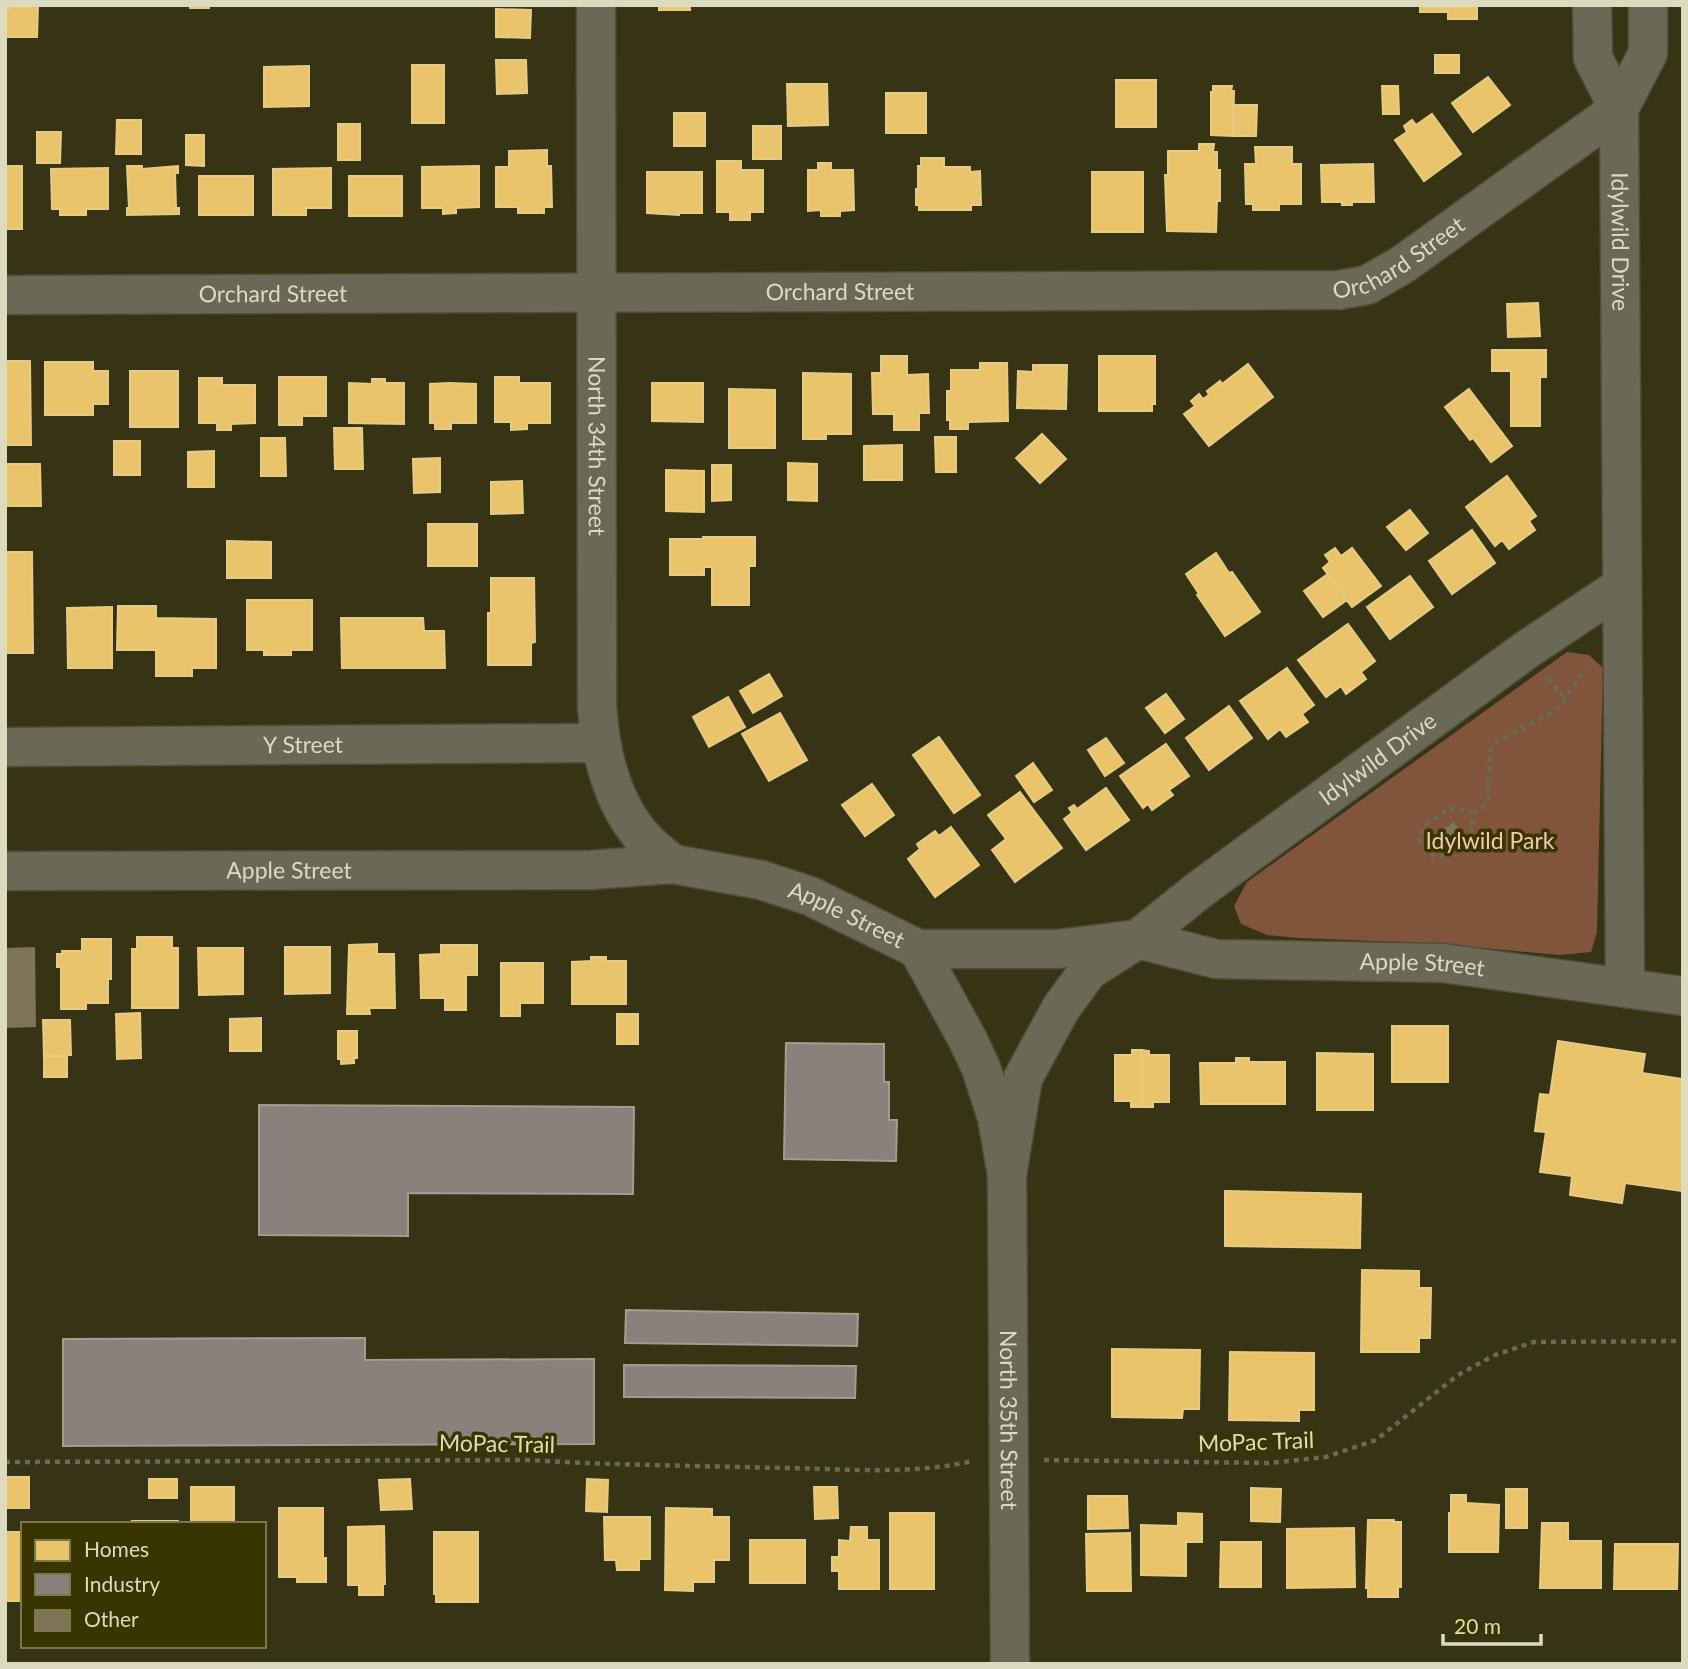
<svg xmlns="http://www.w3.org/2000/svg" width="1688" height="1669" font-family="Lato,sans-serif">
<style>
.green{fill:#81543c}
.homes{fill:#e9c46a;stroke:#e5cb84;stroke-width:2}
.industry{fill:#8a817c;stroke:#a39c90;stroke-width:2}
.building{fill:#7e7559}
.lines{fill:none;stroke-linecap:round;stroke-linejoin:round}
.minor-casing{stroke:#504e38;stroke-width:41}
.path{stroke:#6a6957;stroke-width:4.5;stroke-dasharray:5 5;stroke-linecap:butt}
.minor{stroke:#6a6955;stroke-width:38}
.labels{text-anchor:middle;stroke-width:7;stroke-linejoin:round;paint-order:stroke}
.street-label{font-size:23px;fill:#dcdbc0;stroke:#393500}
.park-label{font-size:23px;fill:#f3c8b6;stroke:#393500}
</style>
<rect width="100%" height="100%" fill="#373416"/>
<path class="green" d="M 1567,652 L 1589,655 L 1603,668 L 1597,932 L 1591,952 L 1560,955 L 1426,943 L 1298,938 L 1267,935 L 1241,924 L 1234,906 L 1247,882 Z"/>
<path class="homes" d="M 11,5 L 38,5 L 37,37 L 5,37 L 5,8 L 11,8 Z
M 190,5 L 209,5 L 209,8 L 190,8 Z
M 659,5 L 690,5 L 690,10 L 659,10 Z
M 1420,5 L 1477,5 L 1477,19 L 1448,19 L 1448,12 L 1420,12 Z
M 496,9 L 531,10 L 530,38 L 496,37 Z
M 1435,55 L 1459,55 L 1459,73 L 1435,73 Z
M 496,60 L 526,60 L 527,93 L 497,94 Z
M 412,65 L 444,65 L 444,123 L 412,123 Z
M 309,66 L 309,106 L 264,107 L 264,67 Z
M 1488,77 L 1510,105 L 1473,132 L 1452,103 Z
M 1116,80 L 1156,80 L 1156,127 L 1116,127 Z
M 787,84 L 827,84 L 828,125 L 788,126 Z
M 1213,86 L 1232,86 L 1231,91 L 1234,91 L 1233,136 L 1211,135 L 1211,92 L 1213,92 Z
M 1382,86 L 1398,86 L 1399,114 L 1383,114 Z
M 886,93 L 926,93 L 926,133 L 886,133 Z
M 1233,105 L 1257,105 L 1256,136 L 1233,136 Z
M 674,113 L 705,113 L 705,146 L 674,146 Z
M 1432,114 L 1461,154 L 1424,181 L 1395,140 L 1407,132 L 1404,126 L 1412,120 L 1416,125 Z
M 117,120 L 141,120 L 141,154 L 116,154 Z
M 338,124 L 360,124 L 360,160 L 338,160 Z
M 753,126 L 781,126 L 781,159 L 753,159 Z
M 37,132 L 61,132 L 60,163 L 37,163 Z
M 186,135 L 204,135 L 204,166 L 186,165 Z
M 1199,144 L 1214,144 L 1213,152 L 1217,152 L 1217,170 L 1220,170 L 1220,201 L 1217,201 L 1216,232 L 1167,231 L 1165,175 L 1168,175 L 1168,151 L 1199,151 Z
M 1255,147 L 1292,147 L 1292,164 L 1301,164 L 1301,204 L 1279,204 L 1279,210 L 1253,210 L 1253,204 L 1246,204 L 1245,164 L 1256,164 Z
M 547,150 L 547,166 L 551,166 L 552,207 L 544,207 L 544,213 L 518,213 L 518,207 L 496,207 L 496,167 L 509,167 L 509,151 Z
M 921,158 L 944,158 L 944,167 L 970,167 L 970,172 L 980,171 L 981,205 L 971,205 L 971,210 L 919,210 L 919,205 L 916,205 L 916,189 L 918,189 L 918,166 L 921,166 Z
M 717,161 L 741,161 L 741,170 L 763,170 L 763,212 L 750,212 L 750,220 L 730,220 L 730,212 L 717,212 Z
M 818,163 L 831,163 L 831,170 L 853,170 L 854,210 L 840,211 L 840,216 L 821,216 L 821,210 L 808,211 L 808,170 L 818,170 Z
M 1373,164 L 1374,202 L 1352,202 L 1352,205 L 1342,205 L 1342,202 L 1322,202 L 1321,165 Z
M 5,166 L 22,166 L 22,229 L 5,229 Z
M 127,166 L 142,166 L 142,169 L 178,166 L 178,173 L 175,173 L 176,208 L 179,208 L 179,214 L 127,215 L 127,208 L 129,208 Z
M 479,166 L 479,207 L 456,208 L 456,213 L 443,214 L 443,208 L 422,208 L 422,167 Z
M 108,168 L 108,209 L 86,209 L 86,215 L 60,215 L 60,209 L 52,209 L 51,169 Z
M 331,168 L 331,208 L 306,208 L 306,215 L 273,215 L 273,169 Z
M 647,172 L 702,172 L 702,213 L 679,213 L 679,215 L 647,213 Z
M 1092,172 L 1143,172 L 1143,232 L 1092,232 Z
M 199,176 L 253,176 L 253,215 L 199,215 Z
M 349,176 L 402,176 L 402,216 L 349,216 Z
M 1538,303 L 1540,336 L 1508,337 L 1507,304 Z
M 1492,350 L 1546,350 L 1546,377 L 1540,377 L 1540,426 L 1511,426 L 1511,371 L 1492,371 Z
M 881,356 L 907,356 L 907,375 L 928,374 L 929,413 L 919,413 L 919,430 L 894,430 L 894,414 L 873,414 L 872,373 L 881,373 Z
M 1099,356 L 1155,356 L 1155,404 L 1152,404 L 1152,411 L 1099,411 Z
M 5,361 L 30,361 L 31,445 L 5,445 Z
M 45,362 L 93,362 L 93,371 L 108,371 L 108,404 L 93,404 L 93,415 L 45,415 Z
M 980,363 L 1007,363 L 1008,421 L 968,422 L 968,429 L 950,429 L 950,420 L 947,420 L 947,391 L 951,391 L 951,370 L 980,370 Z
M 1248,364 L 1273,397 L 1209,446 L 1184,414 L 1195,406 L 1191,401 L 1199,394 L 1203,399 L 1209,395 L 1207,391 L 1220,381 L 1222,384 Z
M 1033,365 L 1067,365 L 1066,409 L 1017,408 L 1018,371 L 1033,372 Z
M 130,371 L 178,371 L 178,427 L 130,427 Z
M 803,373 L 851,374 L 851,434 L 826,434 L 826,439 L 803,439 Z
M 279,377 L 326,377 L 326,416 L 302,416 L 302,425 L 279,425 Z
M 495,377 L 519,377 L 519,383 L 550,383 L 550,423 L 527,423 L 527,429 L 511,430 L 511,422 L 495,422 Z
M 199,378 L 222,378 L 222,385 L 255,385 L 255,423 L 231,424 L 231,430 L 217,430 L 217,423 L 199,423 Z
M 372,379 L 385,379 L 385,383 L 404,383 L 404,424 L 349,423 L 349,383 L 372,384 Z
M 449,383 L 476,384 L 476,423 L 451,423 L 451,429 L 435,429 L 435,423 L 430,423 L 430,384 Z
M 652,383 L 703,383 L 703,422 L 652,421 Z
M 729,389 L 775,390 L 775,448 L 729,448 Z
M 1469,389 L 1512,446 L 1491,462 L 1473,438 L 1470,440 L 1445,407 Z
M 334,428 L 362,428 L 363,469 L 335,469 Z
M 1042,434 L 1066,459 L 1040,483 L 1016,458 Z
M 935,437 L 956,437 L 956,472 L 936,472 Z
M 261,438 L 285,438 L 286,476 L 261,476 Z
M 114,441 L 140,441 L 140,475 L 114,475 Z
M 902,445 L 902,480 L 864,480 L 864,446 Z
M 214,451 L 214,487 L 188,487 L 188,452 Z
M 440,458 L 440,492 L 414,493 L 413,459 Z
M 788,463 L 817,464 L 817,501 L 788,500 Z
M 5,464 L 40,464 L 41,506 L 5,506 Z
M 712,465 L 731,465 L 731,500 L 712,501 Z
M 666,470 L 704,471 L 704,512 L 666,511 Z
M 1507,476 L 1536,516 L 1529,521 L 1535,530 L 1509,549 L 1502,540 L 1495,546 L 1466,507 Z
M 522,481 L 523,513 L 491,514 L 491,482 Z
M 1410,510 L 1428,533 L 1406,550 L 1387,527 Z
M 428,524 L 477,524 L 477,566 L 428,566 Z
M 1472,530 L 1495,563 L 1452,594 L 1429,561 Z
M 703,537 L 755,537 L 755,566 L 749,566 L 749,605 L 712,605 L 712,567 L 704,567 L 704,575 L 670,575 L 670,539 L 703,539 Z
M 227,541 L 271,542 L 271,578 L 227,578 Z
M 1335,548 L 1341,556 L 1352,548 L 1381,586 L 1352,607 L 1323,568 L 1330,562 L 1325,555 Z
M 5,552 L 32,552 L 33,653 L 5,653 Z
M 1216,553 L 1229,573 L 1232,572 L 1260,612 L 1225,636 L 1197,595 L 1199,594 L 1186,574 Z
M 1328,574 L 1347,600 L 1323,617 L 1304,591 Z
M 1410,576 L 1433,607 L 1390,639 L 1367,607 Z
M 491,578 L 534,578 L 535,642 L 531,643 L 531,665 L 488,665 L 488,613 L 491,613 Z
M 247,600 L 312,600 L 312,650 L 291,650 L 291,655 L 264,655 L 264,650 L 247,650 Z
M 118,606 L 156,606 L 156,618 L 216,619 L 216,668 L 192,668 L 192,676 L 156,676 L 156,650 L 117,650 Z
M 112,607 L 112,668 L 68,668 L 67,608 Z
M 341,618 L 423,618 L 424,631 L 444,631 L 445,668 L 342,668 Z
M 1348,624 L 1375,661 L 1361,672 L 1366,679 L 1346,694 L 1341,686 L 1326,697 L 1298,660 Z
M 1287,668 L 1314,705 L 1302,714 L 1308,722 L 1286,737 L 1280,729 L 1268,739 L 1240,701 Z
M 769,674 L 782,696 L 753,713 L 740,691 Z
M 1166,694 L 1184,719 L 1165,733 L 1146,708 Z
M 728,697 L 745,727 L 709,747 L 693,717 Z
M 1229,706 L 1252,738 L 1209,770 L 1186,738 Z
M 780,713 L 807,760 L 769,781 L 742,734 Z
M 939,737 L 980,795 L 954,813 L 913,755 Z
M 1106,738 L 1124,763 L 1105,776 L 1088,750 Z
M 1166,744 L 1189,776 L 1169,790 L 1173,795 L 1152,810 L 1148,804 L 1143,808 L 1120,776 Z
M 1033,763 L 1052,790 L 1034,802 L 1016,776 Z
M 872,784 L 894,815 L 865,836 L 842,805 Z
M 1106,788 L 1129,820 L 1086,850 L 1064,819 L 1072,813 L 1069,808 L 1074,805 L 1077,809 Z
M 1020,792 L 1062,848 L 1015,882 L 992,850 L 1006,839 L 988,815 Z
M 951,827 L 979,865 L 935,897 L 908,859 L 920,849 L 917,844 L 935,831 L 939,836 Z
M 137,937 L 172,937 L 172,948 L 178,948 L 178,1008 L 132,1008 L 132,949 L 137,949 Z
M 82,939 L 111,939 L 111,979 L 108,979 L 108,1003 L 86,1003 L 86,1009 L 61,1009 L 61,967 L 57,967 L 57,954 L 62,954 L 62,951 L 82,951 Z
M 377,944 L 377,954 L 394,954 L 395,1008 L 369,1008 L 370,1014 L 347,1014 L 349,945 Z
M 441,945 L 477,945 L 477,975 L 466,975 L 466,1010 L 445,1010 L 445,998 L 421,998 L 420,955 L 441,954 Z
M 285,947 L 330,947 L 330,993 L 285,994 Z
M 198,948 L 243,948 L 243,994 L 199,995 Z
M 591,957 L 606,957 L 606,961 L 626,961 L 626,1004 L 572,1004 L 572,962 L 591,961 Z
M 501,963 L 543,963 L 543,1003 L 520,1003 L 520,1016 L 501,1016 Z
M 140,1013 L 141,1058 L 117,1059 L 116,1014 Z
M 617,1014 L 638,1014 L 638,1044 L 617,1044 Z
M 261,1018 L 261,1051 L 230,1051 L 230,1019 Z
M 43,1020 L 70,1020 L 71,1055 L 44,1056 Z
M 1392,1026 L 1448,1026 L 1448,1082 L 1392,1082 Z
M 338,1031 L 357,1031 L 357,1058 L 354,1058 L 354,1063 L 341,1064 L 341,1059 L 338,1059 Z
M 1558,1041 L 1645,1054 L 1642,1073 L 1683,1079 L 1683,1191 L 1625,1183 L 1622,1203 L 1570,1195 L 1572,1176 L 1540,1172 L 1546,1132 L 1535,1131 L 1540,1094 L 1550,1095 Z
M 1132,1050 L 1142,1050 L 1142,1107 L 1131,1107 L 1131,1101 L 1115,1101 L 1115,1055 L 1132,1055 Z
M 1142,1050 L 1149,1051 L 1149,1055 L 1169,1055 L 1169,1102 L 1153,1102 L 1153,1107 L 1142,1107 Z
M 1317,1053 L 1373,1054 L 1373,1110 L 1317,1110 Z
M 44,1056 L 67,1056 L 67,1077 L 44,1077 Z
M 1236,1058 L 1249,1058 L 1249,1062 L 1285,1062 L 1285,1104 L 1201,1104 L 1200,1063 L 1236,1063 Z
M 1225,1191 L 1361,1194 L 1360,1248 L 1225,1246 Z
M 1362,1270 L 1419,1271 L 1419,1288 L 1431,1288 L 1430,1338 L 1419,1338 L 1419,1352 L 1361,1352 Z
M 1112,1349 L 1200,1350 L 1199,1409 L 1183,1409 L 1182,1418 L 1112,1417 Z
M 1230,1352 L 1314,1353 L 1314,1410 L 1299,1410 L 1299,1421 L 1229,1420 Z
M 5,1477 L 29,1477 L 29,1508 L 5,1508 Z
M 149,1479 L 177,1479 L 177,1498 L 149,1498 Z
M 410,1479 L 412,1509 L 381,1510 L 379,1480 Z
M 587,1479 L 608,1480 L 607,1512 L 586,1511 Z
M 191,1487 L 234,1487 L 234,1524 L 191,1524 Z
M 814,1487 L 837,1487 L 838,1518 L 815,1519 Z
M 1251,1488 L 1281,1489 L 1280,1522 L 1251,1521 Z
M 1506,1489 L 1527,1489 L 1527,1528 L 1506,1528 Z
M 1451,1495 L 1466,1495 L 1466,1503 L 1499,1505 L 1498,1552 L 1449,1552 L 1449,1513 L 1451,1513 Z
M 1088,1496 L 1127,1496 L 1128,1528 L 1088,1529 Z
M 279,1508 L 323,1508 L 323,1558 L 326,1558 L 326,1582 L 297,1582 L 297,1577 L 279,1577 Z
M 666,1508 L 712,1509 L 712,1517 L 729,1517 L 729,1560 L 714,1560 L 714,1582 L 693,1582 L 693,1591 L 665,1590 Z
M 890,1513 L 934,1513 L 934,1589 L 890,1589 Z
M 1178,1513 L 1202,1514 L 1202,1542 L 1186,1542 L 1186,1576 L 1141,1575 L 1141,1525 L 1178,1526 Z
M 604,1517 L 650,1517 L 650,1559 L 639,1559 L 639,1570 L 617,1570 L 616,1560 L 605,1560 Z
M 1368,1520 L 1394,1520 L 1394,1522 L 1401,1522 L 1401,1587 L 1398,1587 L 1398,1597 L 1368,1597 L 1368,1588 L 1366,1588 Z
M 132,1521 L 178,1521 L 178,1524 L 132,1524 Z
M 1542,1523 L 1568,1523 L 1568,1541 L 1601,1541 L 1601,1588 L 1540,1588 Z
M 384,1526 L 385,1584 L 383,1584 L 383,1595 L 359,1595 L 359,1585 L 348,1585 L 348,1527 Z
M 851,1527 L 867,1527 L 867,1540 L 879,1540 L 879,1589 L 839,1589 L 839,1571 L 832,1571 L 832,1557 L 839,1557 L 839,1540 L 850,1541 Z
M 1354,1528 L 1355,1587 L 1287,1588 L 1287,1529 Z
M 5,1532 L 22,1532 L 23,1534 L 23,1601 L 5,1601 Z
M 434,1532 L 478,1532 L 478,1602 L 436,1602 L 436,1594 L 434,1594 Z
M 1130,1533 L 1131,1591 L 1087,1591 L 1086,1534 Z
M 750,1540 L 805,1540 L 805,1583 L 750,1583 Z
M 1221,1542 L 1261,1542 L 1261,1587 L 1220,1587 Z
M 1615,1544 L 1678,1544 L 1677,1589 L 1614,1589 Z"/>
<path class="industry" d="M 786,1043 L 884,1044 L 884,1082 L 889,1082 L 889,1120 L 897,1120 L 896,1161 L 784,1159 Z
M 259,1105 L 634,1107 L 633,1194 L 408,1193 L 408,1236 L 259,1235 Z
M 626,1310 L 858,1314 L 857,1346 L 625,1343 Z
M 365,1338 L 365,1360 L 594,1359 L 594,1444 L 63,1446 L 63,1339 Z
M 624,1365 L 856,1366 L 855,1398 L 624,1397 Z"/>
<path class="building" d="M 1454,822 L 1459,829 L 1439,843 L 1434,844 L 1431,840 L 1434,835 Z
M 35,947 L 36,1027 L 5,1028 L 5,948 Z"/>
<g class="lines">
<defs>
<g id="minor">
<path id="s1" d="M 596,5 L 597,706 C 600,753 611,802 644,839 C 652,848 663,856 673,864"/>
<path id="s2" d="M 1592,5 L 1593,58 L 1619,109 L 1625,988"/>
<path id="s3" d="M 5,295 L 1339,290 L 1367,285 L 1402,265 L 1619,109 L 1648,53 L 1648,5"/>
<path id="s4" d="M 5,747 L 599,743"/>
<path id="s5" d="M 5,871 L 590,870 L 673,864 L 761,880 L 810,896 L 918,949 L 1058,949 L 1138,939 L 1216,959 L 1443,963 L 1683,996"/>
<path id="s6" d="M 918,949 L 968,1040 L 981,1068 L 997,1118 L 1007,1175 L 1010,1664"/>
<path id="s7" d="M 1007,1175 L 1023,1078 L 1061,1008 L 1088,971 L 1138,939 L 1199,890 L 1526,650 L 1622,586"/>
</g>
</defs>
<use href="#minor" class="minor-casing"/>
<path class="path" d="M 1548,678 L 1565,699
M 1474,813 L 1450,808 L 1423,827 L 1420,841 L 1428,855 L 1442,857 L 1470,839 L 1474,813 L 1488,802 L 1490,751 L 1493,744 L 1557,710 L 1586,668
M 1044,1460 L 1270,1463 L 1326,1457 L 1376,1440 L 1458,1375 L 1495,1355 L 1534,1342 L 1683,1341
M 5,1462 L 524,1460 C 612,1465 699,1466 786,1468 C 848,1469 912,1475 973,1461"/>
<use href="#minor" class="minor"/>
</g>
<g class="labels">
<g class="street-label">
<text dy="8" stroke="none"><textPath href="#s2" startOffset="243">Idylwild Drive</textPath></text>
<text dy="8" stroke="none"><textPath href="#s3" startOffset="1402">Orchard Street</textPath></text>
<text dy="8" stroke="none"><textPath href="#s3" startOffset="835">Orchard Street</textPath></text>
<text dy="8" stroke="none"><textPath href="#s3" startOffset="268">Orchard Street</textPath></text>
<text dy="8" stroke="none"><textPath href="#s1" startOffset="441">North 34th Street</textPath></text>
<text dy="8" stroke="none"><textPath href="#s4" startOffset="298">Y Street</textPath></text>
<text dy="8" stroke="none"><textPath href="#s7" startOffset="583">Idylwild Drive</textPath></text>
<text dy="8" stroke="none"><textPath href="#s5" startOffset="284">Apple Street</textPath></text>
<text dy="8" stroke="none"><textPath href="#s5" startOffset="850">Apple Street</textPath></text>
<text dy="8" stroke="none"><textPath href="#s5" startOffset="1437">Apple Street</textPath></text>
<text dy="8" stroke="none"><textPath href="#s6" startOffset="490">North 35th Street</textPath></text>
<text transform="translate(1256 1442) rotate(-2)" y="8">MoPac Trail</text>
<text transform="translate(497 1444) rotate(1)" y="8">MoPac Trail</text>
</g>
<g class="park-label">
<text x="1490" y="849">Idylwild Park</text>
</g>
</g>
<rect width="1688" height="1669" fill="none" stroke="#dcdbc0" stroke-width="14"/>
<rect x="21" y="1522" width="245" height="126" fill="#393500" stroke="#7a774d" stroke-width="2"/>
<rect x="35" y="1540" width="35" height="21" fill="#e9c46a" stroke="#7a774d" stroke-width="2"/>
<text x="84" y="1557" font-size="21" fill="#dcdbc0">Homes</text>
<rect x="35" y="1574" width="35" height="21" fill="#8a817c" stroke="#7a774d" stroke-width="2"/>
<text x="84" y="1592" font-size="21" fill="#dcdbc0">Industry</text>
<rect x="35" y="1610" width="35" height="21" fill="#7e7559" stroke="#7a774d" stroke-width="2"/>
<text x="84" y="1627" font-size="21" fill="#dcdbc0">Other</text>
<path d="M1443 1634v10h98v-10" fill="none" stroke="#dcdbc0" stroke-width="3.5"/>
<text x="1454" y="1634" font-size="21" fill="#dcdbc0" stroke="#393500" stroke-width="5" paint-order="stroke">20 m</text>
</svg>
